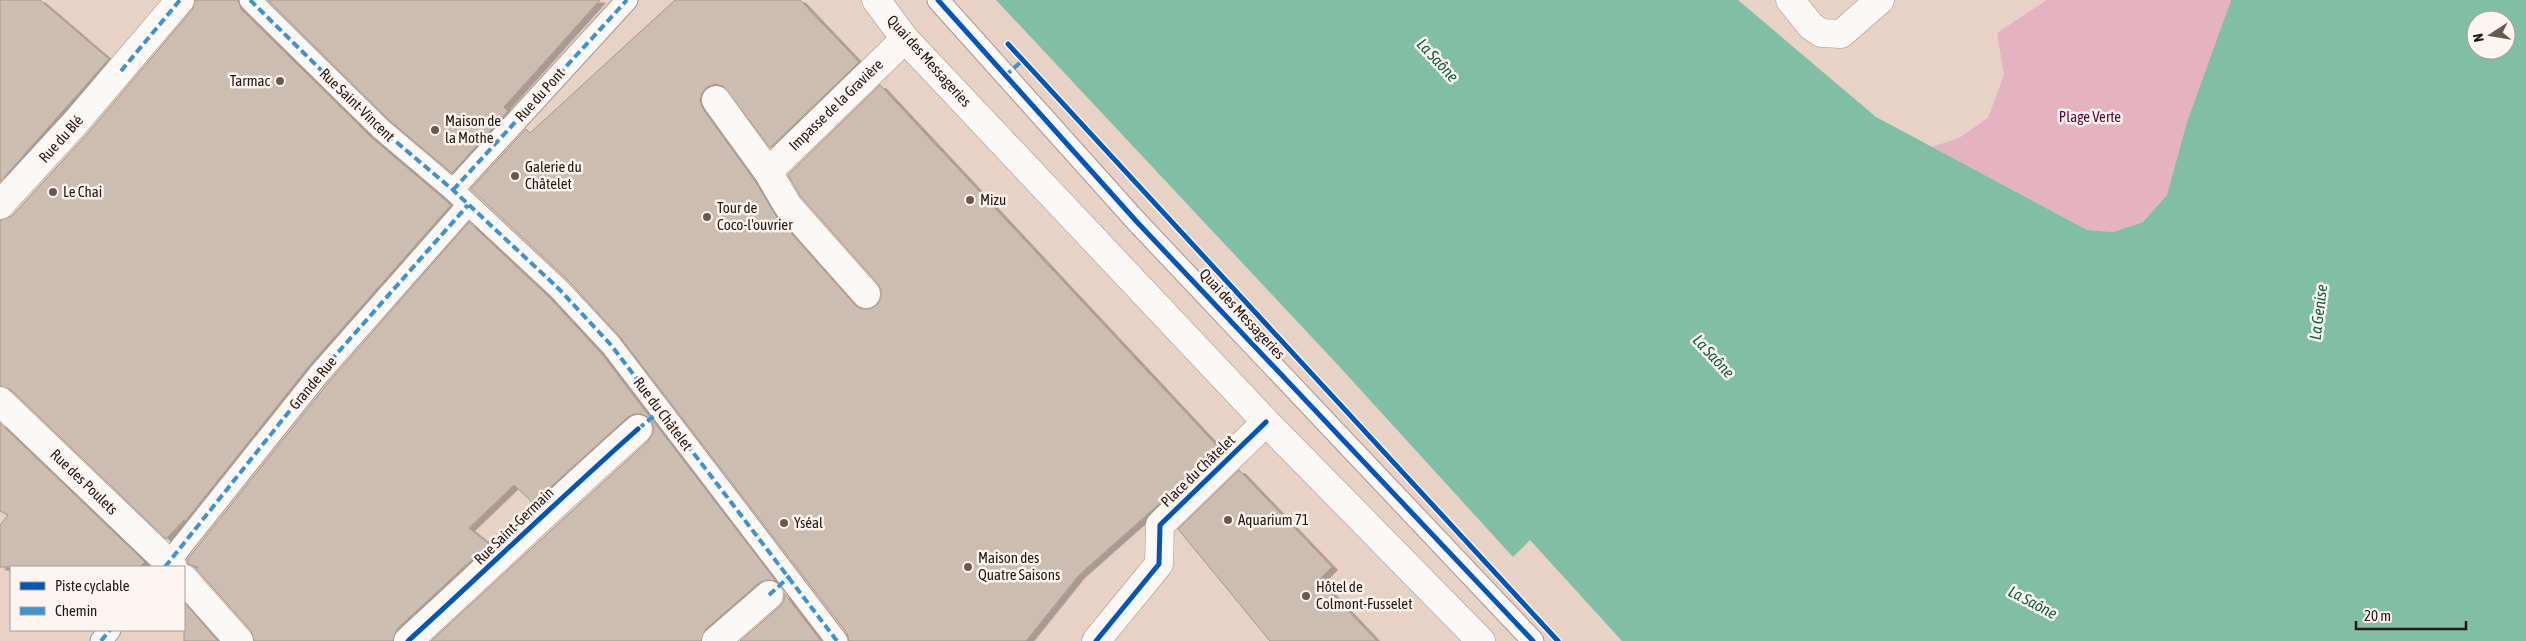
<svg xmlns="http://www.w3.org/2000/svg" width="2526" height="641" font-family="'Asap Condensed',sans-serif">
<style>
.green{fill:#e4b2c0}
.water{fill:#80bfa4;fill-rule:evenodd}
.building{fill:#cdbcb0;stroke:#a6978b;filter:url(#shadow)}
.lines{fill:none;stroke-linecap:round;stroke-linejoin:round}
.pedestrian-casing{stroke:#a9978e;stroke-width:23}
.minor-casing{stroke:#a9978e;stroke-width:29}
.secondary-casing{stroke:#a9978e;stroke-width:29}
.pedestrian{stroke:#fcf8f6;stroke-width:21}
.minor{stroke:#fcf8f6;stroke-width:28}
.secondary{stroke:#fcf8f6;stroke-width:28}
.quiet{stroke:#3b93d3;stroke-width:4;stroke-dasharray:8 4;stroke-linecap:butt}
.cycleway-casing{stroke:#fef5f1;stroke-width:8}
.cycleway{stroke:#0057b8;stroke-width:5}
.poi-dot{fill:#6a594f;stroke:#fef5f1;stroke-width:2}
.labels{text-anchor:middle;stroke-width:5;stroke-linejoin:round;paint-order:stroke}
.street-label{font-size:15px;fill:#261810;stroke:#fef5f1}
.poi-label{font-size:15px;fill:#261810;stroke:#fef5f1;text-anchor:start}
.park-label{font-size:15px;fill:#60003e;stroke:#fef5f1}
.water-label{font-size:16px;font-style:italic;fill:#0f604a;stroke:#fef5f1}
</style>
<defs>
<filter id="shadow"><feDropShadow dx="5.5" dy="3" stdDeviation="0" flood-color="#0004"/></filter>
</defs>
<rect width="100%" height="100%" fill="#e8d1c5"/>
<path class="green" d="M 2047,0 L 2231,0 L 2187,122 L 2167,195 L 2143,222 L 2113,232 L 2087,230 L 1932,147 L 1959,138 L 1988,118 L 2004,75 L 1997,33 Z"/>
<path class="water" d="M 996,0 L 1738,0 L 1876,117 L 2087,230 L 2113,232 L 2143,222 L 2167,195 L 2187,122 L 2231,0 L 2526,0 L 2526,641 L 1622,641 L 1530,540 L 1513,557 L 1337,364 ZM 2476,20 L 2506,20 L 2506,50 L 2476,50 Z"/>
<path class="building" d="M 0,0 L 40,0 L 109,59 L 0,182 Z
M 195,0 L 238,0 L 241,9 L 372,138 L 451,205 L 309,366 L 184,523 L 184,520 L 166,539 L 11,390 L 0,386 L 0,220 L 12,216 L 89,132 L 192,10 Z
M 268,0 L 600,0 L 504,107 L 508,111 L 452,173 L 389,120 Z
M 675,0 L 800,0 L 859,62 L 770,148 L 723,86 L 715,84 L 707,87 L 702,93 L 700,101 L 703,109 L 755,181 L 776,216 L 855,305 L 861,309 L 869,309 L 877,305 L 881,298 L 881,290 L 878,284 L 801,197 L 788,175 L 880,85 L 1218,447 L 1158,505 L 1079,575 L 1026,641 L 849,641 L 847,633 L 620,337 L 568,280 L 471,189 L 526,129 L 530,133 Z
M 469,222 L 550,298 L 601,353 L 776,581 L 767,580 L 759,583 L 706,629 L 701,641 L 431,641 L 648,441 L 653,433 L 653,425 L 649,418 L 642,414 L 634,414 L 628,417 L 533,503 L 514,485 L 469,528 L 489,544 L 397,629 L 393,641 L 254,641 L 251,631 L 196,569 L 198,567 L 188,564 L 187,560 L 329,382 Z
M 0,423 L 145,562 L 140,567 L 0,567 L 0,525 L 8,515 L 0,511 Z
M 1239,470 L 1332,567 L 1319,580 L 1377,641 L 1270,641 L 1178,529 Z
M 784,593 L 821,641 L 740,641 L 779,607 L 784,601 Z
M 184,602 L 218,641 L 184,641 Z"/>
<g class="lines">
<defs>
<path id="pedestrian" d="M 250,0 L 381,129 L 453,190 L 559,289 L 611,345 L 837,641
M 938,0 L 1137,222 L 1533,641
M 453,190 L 627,0
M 165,567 L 319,374 L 468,205
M 101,641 L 110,630"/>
<path id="minor" d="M 1790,0 L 1811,26 L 1821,33 L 1841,34 L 1880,0
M 716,100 L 768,172 L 788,206 L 866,294
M 768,172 L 905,39
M 0,205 L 77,121 L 180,0
M 0,401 L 173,567
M 184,579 L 239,641
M 408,641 C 485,571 560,498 638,429
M 716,641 L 769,595
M 1096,641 L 1159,564 L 1160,525 L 1266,422"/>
<path id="secondary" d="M 876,0 L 905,39 L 1266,422 L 1481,641"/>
</defs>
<use href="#pedestrian" class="pedestrian-casing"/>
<use href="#minor" class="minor-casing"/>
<use href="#secondary" class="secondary-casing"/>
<use href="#pedestrian" class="pedestrian"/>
<use href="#minor" class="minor"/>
<use href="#secondary" class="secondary"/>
<path class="quiet" d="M 250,0 L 381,129 L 453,190 L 559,289 L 611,345 L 837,641
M 121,71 L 180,0
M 1005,76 L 1023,60
M 453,190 L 627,0
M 638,429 L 660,411
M 165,567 L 319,374 L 468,205
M 769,595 L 790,576
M 101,641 L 110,630"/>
<defs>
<path id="cycleway" d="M 938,0 L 1137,222 L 1533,641
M 1008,44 L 1558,641
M 408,641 C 485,571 560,498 638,429
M 1096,641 L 1159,564 L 1160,525 L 1266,422"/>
</defs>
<use href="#cycleway" class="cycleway-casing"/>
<use href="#cycleway" class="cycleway"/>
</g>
<g class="poi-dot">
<circle cx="280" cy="81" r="5"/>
<circle cx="435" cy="130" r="5"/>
<circle cx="515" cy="176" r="5"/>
<circle cx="53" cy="192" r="5"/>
<circle cx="970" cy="200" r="5"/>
<circle cx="707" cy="217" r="5"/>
<circle cx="1228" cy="520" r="5"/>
<circle cx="784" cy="523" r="5"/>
<circle cx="968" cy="567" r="5"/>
<circle cx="1306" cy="596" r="5"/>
</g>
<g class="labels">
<g class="street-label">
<text transform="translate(929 61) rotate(48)" y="5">Quai des Messageries</text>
<text transform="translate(540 95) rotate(-48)" y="5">Rue du Pont</text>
<text transform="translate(357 105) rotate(44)" y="5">Rue Saint-Vincent</text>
<text transform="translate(836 105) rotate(-44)" y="5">Impasse de la Gravière</text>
<text transform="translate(61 139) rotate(-48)" y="5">Rue du Blé</text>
<text transform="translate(1242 314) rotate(47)" y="5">Quai des Messageries</text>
<text transform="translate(313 383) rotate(-50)" y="5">Grande Rue</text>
<text transform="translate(663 414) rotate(53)" y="5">Rue du Châtelet</text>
<text transform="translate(1198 471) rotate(-44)" y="5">Place du Châtelet</text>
<text transform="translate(84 482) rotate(44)" y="5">Rue des Poulets</text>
<text transform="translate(514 526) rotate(-44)" y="5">Rue Saint-Germain</text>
</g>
<g class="poi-label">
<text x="270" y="86" text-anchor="end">Tarmac</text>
<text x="445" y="126">Maison de<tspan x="445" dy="17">la Mothe</tspan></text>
<text x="525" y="172">Galerie du<tspan x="525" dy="17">Châtelet</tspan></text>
<text x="63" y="197">Le Chai</text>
<text x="980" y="205">Mizu</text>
<text x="717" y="213">Tour de<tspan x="717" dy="17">Coco-l'ouvrier</tspan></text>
<text x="1238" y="525">Aquarium 71</text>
<text x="794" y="528">Yséal</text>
<text x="978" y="563">Maison des<tspan x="978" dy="17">Quatre Saisons</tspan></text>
<text x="1316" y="592">Hôtel de<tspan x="1316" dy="17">Colmont-Fusselet</tspan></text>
</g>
<g class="park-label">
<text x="2090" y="122">Plage Verte</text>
</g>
<g class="water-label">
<text transform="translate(1438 60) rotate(47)" y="6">La Saône</text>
<text transform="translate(2318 312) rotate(-83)" y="6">La Genise</text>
<text transform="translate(1714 356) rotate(47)" y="6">La Saône</text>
<text transform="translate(2033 602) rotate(28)" y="6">La Saône</text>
</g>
</g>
<rect x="10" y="566" width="175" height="65" fill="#fef5f1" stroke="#a89d97"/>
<rect x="20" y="582" width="25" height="8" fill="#0057b8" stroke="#a89d97"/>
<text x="55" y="591" font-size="15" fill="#261810">Piste cyclable</text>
<rect x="20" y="607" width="25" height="8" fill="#3b93d3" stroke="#a89d97"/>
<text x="55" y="616" font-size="15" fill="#261810">Chemin</text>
<g transform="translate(2491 35) rotate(258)"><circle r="24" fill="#fef5f1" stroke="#a89d97"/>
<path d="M0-4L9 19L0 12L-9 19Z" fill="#6a594f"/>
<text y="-8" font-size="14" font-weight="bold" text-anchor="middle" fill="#261810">N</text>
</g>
<path d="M2356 621v8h110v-8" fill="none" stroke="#261810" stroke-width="2.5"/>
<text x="2364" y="621" font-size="15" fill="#261810" stroke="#fef5f1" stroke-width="4" paint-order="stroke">20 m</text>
</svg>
